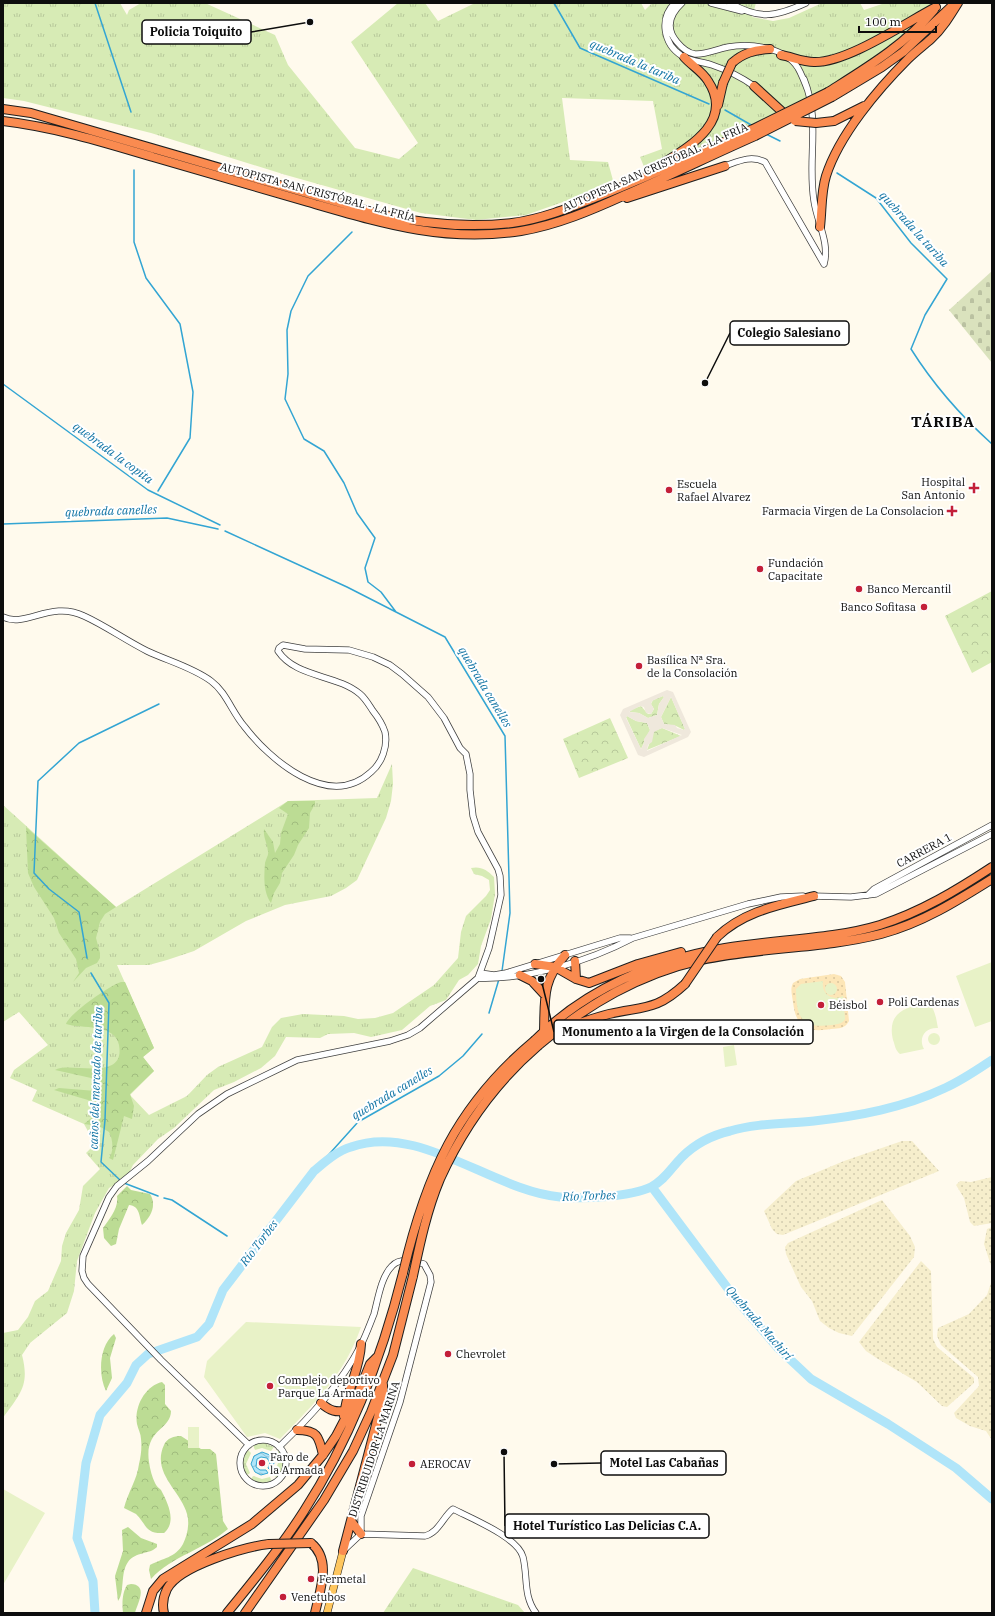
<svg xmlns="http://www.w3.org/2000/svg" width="995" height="1616" font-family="'IBM Plex Serif',serif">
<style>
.farmland{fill:url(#farmland-dots)}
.grass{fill:url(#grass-tufts)}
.forest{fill:url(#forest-crowns)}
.sand{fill:url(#sand-dots)}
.cemetery{fill:url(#cemetery-stones)}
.park{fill:url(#park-crowns)}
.pitch{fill:#e8f2c7}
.plaza{fill:#efe8dc;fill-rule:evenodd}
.water{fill:url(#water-waves);stroke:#33a5d3}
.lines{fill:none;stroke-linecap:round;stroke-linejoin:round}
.stream{stroke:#33a5d3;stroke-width:1.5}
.river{stroke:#b0e5f9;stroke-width:9}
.minor-casing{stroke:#404040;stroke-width:7}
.major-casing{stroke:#1e1e1e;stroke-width:8}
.highway-casing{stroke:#1e1e1e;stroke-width:10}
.minor{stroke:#fff;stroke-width:5.5}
.major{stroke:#fec65e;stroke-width:7}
.highway{stroke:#fa8b50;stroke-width:8}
.highway-bridge-casing{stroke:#1e1e1e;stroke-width:10;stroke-linecap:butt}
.highway-bridge{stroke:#fa8b50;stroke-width:8}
.poi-dot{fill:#c31f39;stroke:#fff;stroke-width:1.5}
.labels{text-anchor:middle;stroke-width:4;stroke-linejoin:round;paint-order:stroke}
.street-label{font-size:11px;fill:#0d0d0d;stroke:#fff}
.poi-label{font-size:11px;fill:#0d0d0d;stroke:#fff;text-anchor:start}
.water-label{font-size:12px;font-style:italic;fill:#1174a4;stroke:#fff}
.district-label{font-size:15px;font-weight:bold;letter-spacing:1px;fill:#0d0d0d;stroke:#fff}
.leader{fill:none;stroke:#0d0d0d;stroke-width:1.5}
.callout-dot{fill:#0d0d0d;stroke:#fff;stroke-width:1.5}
.callout{fill:#fff;stroke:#0d0d0d;stroke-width:1.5}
.callout-label{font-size:12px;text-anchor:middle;font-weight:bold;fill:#0d0d0d}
</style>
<defs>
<pattern id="farmland-dots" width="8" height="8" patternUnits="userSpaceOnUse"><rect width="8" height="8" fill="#f6eecc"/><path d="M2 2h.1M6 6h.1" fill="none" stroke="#d2cbae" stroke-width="1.8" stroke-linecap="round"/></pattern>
<pattern id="grass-tufts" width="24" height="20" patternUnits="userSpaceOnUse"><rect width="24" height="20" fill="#d7ebb5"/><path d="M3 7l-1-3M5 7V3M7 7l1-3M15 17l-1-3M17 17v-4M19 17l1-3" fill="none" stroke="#b7c89a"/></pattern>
<pattern id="forest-crowns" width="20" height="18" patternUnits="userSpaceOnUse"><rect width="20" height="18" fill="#bcdc94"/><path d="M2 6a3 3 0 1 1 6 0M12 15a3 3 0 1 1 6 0" fill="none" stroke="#a0bc7e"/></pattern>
<pattern id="sand-dots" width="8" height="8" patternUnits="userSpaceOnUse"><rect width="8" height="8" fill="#fde6b7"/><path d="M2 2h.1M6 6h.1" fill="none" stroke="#d8c49c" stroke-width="1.8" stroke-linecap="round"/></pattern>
<pattern id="cemetery-stones" width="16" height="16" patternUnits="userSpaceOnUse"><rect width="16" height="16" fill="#dae2bd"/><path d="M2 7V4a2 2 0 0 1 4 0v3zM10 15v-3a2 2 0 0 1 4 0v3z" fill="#bac1a1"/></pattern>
<pattern id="park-crowns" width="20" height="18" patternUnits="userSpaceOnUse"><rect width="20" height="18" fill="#d7ebb5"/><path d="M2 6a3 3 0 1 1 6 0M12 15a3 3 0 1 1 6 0" fill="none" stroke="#b7c89a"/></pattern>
<pattern id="water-waves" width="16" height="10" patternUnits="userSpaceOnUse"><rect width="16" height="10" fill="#b0e5f9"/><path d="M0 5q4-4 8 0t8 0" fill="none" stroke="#96c3d4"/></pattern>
</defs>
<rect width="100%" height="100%" fill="#fffaed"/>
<path class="farmland" d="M 902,1141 L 912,1141 L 939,1171 L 783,1235 L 777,1234 L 772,1229 L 764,1211 L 796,1181 L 844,1161 Z
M 992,1177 L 992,1223 L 974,1226 L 970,1222 L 964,1198 L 956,1185 L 960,1181 L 971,1182 Z
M 882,1200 L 910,1236 L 915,1247 L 914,1257 L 852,1336 L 839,1333 L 829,1328 L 820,1321 L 812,1301 L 801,1287 L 786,1254 L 785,1247 L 788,1243 Z
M 992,1227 L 992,1269 L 984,1244 L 987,1229 Z
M 921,1261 L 931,1271 L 933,1339 L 937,1347 L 974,1378 L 974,1383 L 947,1407 L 942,1406 L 917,1382 L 878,1359 L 866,1351 L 859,1342 Z
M 992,1280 L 992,1440 L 986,1431 L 970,1426 L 956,1418 L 954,1413 L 979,1386 L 978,1377 L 941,1345 L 937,1336 L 938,1328 L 969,1314 L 987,1295 Z"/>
<path class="grass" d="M 3,3 L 120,3 L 127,15 L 129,10 L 141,3 L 205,3 L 275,35 L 288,65 L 355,148 L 399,159 L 418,143 L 351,42 L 398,3 L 425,3 L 438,21 L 475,3 L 641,3 L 645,10 L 652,3 L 756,3 L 752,17 L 773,21 L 789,18 L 822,3 L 860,3 L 864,10 L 885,3 L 934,3 L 903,36 L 858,70 L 811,97 L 647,174 L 640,157 L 662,149 L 653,101 L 562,98 L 570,160 L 608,162 L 614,184 L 526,215 L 476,220 L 421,213 L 286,175 L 151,133 L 24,101 L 3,98 Z
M 392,764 L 393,784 L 391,801 L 386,818 L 357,880 L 346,888 L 331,896 L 285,905 L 246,921 L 194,951 L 167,960 L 149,965 L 117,965 L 154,1048 L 143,1057 L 154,1071 L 130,1095 L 149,1115 L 187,1096 L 207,1075 L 218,1067 L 262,1047 L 272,1027 L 281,1018 L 303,1014 L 344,1016 L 358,1019 L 375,1018 L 393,1013 L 412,1000 L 434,985 L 458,958 L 461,932 L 466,916 L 486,896 L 490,890 L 489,880 L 482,876 L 474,874 L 471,868 C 481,866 487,870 494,877 L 495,894 L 491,919 L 481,946 L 478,964 L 468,975 L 459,980 L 446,1000 L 430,1006 L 402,1030 L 371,1037 L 354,1033 L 328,1034 L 320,1038 L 286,1037 L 275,1056 L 261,1068 L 234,1082 L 214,1090 L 174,1128 L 158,1139 L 133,1165 L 127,1177 L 109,1188 L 95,1213 L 77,1261 L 74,1291 L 67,1313 L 30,1343 L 22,1355 C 30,1386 20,1394 3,1418 L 3,1333 L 18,1330 L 28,1317 L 35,1301 L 48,1291 L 61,1261 L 62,1246 L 66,1233 L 79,1210 L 83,1186 L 100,1169 L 86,1153 L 95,1144 L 84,1124 L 32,1101 L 37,1090 L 10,1078 L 14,1070 L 48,1045 L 19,1012 L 3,1022 L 3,805 L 116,907 L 288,801 L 377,798 Z
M 259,1443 L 265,1443 L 274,1447 L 271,1451 L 262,1448 L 255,1450 L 253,1445 Z
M 247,1449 L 251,1453 L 246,1464 L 250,1473 L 246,1476 C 240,1467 241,1458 247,1449 Z
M 279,1451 C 285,1460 284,1470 277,1478 L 274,1475 L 278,1463 L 275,1454 Z
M 253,1476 L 262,1479 L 270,1477 L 272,1482 C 264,1485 258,1485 250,1481 Z
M 413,1568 L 518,1605 L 525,1613 L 383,1613 Z"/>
<path class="forest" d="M 288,801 L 315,801 L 315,804 L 310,813 L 309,828 L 298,845 L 294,855 L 282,873 L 280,883 L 274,893 L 271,903 C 263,892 264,876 265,863 C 266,858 269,855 268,851 C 267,843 263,837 264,829 L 273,842 L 275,853 L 280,844 L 281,833 L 288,814 L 279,808 Z
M 26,827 L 116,907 L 105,914 L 100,922 L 96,938 L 100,953 L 100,958 L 97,963 L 86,968 L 73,982 L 79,973 L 76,959 L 59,933 L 54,918 L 34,887 L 28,873 Z
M 121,982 L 125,982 L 154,1048 L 143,1057 L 154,1071 L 130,1094 L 134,1106 L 132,1119 L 124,1116 L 113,1160 L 109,1158 C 114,1152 113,1139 109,1132 L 99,1126 L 84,1124 L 96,1114 C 96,1107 94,1104 88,1100 L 54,1090 L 59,1088 L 96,1091 L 101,1089 L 103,1084 L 100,1080 L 55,1070 C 69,1061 126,1083 119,1045 C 115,1023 81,1029 66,1024 C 69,1014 110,985 121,982 Z
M 127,1186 L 131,1190 L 150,1194 C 157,1205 151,1217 142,1225 C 139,1216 140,1206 129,1205 L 119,1229 L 116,1244 L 111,1246 L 104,1238 L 103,1228 C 109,1219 119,1208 117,1196 Z
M 114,1334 L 116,1338 L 110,1358 L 112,1378 L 106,1391 C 98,1375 99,1346 114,1334 Z
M 162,1382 L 165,1385 L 165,1404 L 171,1411 C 171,1430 144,1429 149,1462 C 150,1469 152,1477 155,1483 C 156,1486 159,1488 161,1490 C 168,1503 177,1522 164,1533 C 145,1534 147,1525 136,1514 C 132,1512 128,1510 124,1508 C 128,1492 137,1480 139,1464 C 141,1456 142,1447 141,1439 C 141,1434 138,1429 137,1424 C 134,1407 145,1386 162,1382 Z
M 181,1436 L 201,1449 L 210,1449 L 216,1454 L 223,1521 L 228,1529 C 205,1549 172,1556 151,1579 L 149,1570 L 150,1565 C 163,1558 175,1558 183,1544 C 187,1536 190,1524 187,1514 C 181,1491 151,1473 164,1445 C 167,1438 174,1436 181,1436 Z
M 128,1527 L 141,1538 L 157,1544 L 157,1547 C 149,1555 136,1551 128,1562 C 120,1573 125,1593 118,1601 L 115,1576 L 123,1551 L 122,1530 Z
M 131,1584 C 149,1585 137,1604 135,1613 L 123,1613 C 122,1604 122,1593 127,1585 Z"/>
<path class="sand" d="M 834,974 L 841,976 L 845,982 L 849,1021 C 845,1029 839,1028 831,1029 C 806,1033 796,1027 793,1002 C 792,995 790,989 793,983 L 800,979 Z"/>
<path class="cemetery" d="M 992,271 L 992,363 L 949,310 Z"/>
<path class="park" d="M 992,591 L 992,662 L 972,673 L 945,616 Z
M 663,696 L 664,697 L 659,704 L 657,715 L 648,718 L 639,713 L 630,712 L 630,710 L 641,706 L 648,714 L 651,714 L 654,709 L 651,704 L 653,700 Z
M 671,697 L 685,729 L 684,730 L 676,726 L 664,724 L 661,717 Z
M 627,716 L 636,721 L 647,723 L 650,730 L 641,749 L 626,717 Z
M 610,718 L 628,758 L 579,778 L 563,739 Z
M 662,728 L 681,736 L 647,750 L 654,731 Z"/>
<path class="pitch" d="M 992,962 L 992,1021 L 975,1027 L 956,976 Z
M 823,981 C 821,993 831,1002 843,996 L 845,1019 C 842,1024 838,1024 832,1025 C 802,1029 796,1018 796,989 L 801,984 Z
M825 989a6 6 0 1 1 12 0a6 6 0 1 1-12 0Z
M 925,1003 C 935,1004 936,1019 938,1028 C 925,1027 918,1038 924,1049 L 900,1054 C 895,1050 895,1045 893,1040 C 887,1014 903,1008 925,1003 Z
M928 1039a6 6 0 1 1 12 0a6 6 0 1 1-12 0Z
M 734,1045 L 737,1065 L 725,1067 L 723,1047 Z
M 246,1322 L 361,1327 C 345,1374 314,1404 280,1439 L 265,1433 L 247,1437 L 204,1377 L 207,1361 Z
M 188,1427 L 199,1427 L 199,1448 L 188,1448 Z
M 3,1489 L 45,1513 L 3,1585 Z"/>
<path class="plaza" d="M 667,690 L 673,692 L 691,732 L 688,737 L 644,757 L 638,755 L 620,715 L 623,709 ZM 663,696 L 664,697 L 659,704 L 657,715 L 648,718 L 639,713 L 629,712 L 640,706 L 644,707 L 646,713 L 651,714 L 654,709 L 651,704 L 652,701 ZM 671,697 L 685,729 L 684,730 L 677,728 L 675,725 L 664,724 L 661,717 ZM 627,716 L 636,721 L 647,723 L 650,730 L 644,739 L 644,743 L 641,749 L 626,718 ZM 662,728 L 682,735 L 647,751 L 648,745 L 652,742 L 654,732 Z"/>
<path class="water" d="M 262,1452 L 270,1455 L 274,1463 L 271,1471 L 268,1468 L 270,1463 L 267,1458 L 261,1457 L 257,1459 L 256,1467 L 260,1470 L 266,1470 L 268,1473 L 261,1475 L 255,1472 L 251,1464 L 254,1456 Z"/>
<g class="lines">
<path class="stream" d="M 95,3 L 131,112
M 554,3 L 580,48 L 709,104
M 725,110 L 753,126
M 766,134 L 780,141
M 134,170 L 134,242 L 146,278 L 180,324 L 193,392 L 190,438 L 158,491
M 837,173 L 876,198 L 911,243 L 947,279 L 925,315 L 911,349 C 933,384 961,416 992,444
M 352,232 L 308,276 L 291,311 L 287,330 L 288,374 L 285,399 L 304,439 L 324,451 L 344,483 L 357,513 L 375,538 L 365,568 L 368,582 L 381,592 L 396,612
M 3,384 L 148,490 L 220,525
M 3,524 L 167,518 L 218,529
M 225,531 L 347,587 L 445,637 L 505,736 L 510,913 L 502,971
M 87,958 L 79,912 L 49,889 L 34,873 L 38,781 L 79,743 L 159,704
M 91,973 L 109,1003 L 105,1120 L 101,1162 L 121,1181
M 489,1013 L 499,979
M 314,1171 L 358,1122 L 439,1076 L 463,1056 L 482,1034
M 124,1183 L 158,1196
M 164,1198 L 172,1200 L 227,1236"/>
<path class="river" d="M 652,1187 L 735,1298 L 778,1348 L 811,1379 L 888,1424 L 956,1468 L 992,1499
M 95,1613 L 93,1581 L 77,1538 L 86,1463 L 100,1415 L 127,1383 L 136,1365 L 148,1354 L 197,1337 L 209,1324 L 223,1290 L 314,1171 C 325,1162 337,1151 351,1147 C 419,1122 493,1191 560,1197 C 584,1199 630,1197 651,1187 C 664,1181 672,1167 682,1157 C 695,1144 713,1135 730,1131 C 757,1123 786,1124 814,1121 C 859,1116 903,1108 945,1088 C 961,1081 977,1070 992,1060"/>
<defs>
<path id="minor" d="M 675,3 C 659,18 663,44 682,56 C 690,61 703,62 712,65 C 727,70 741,77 754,86
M 682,3 C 669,15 665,28 677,42 C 682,48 687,53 695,54 C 705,55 718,49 728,47 C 750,43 785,47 798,68 C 802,75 805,83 808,91 L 804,79 C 821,122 807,159 814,201 C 817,222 830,243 824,264
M 711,3 L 742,11
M 730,3 C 760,20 775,17 806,3
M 725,166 C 739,161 751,155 765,162 L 824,264
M 3,617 C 26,628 51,600 84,616 C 106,626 125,640 147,651 C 168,661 192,667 211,681 C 226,692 232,712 244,726 C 270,760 329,811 371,772 C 382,763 388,746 385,732 C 383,726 377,716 373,711 C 369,705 365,698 360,694 C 336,674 296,678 278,651 L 279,648 L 283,645 L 305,649 L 349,650 L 373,657 L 390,665 L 402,674 L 428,697 L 444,718 L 460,748 L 466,754 L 470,774 L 470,790 L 473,816 L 478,832 L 498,869 L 500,876 L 501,895 L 489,948 L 478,978 L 420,1028 L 408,1035 L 390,1041 L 297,1060 L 227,1094 L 198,1114 L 148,1161 L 117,1186 L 109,1197 L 83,1256 L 82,1271 L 84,1278 L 88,1284 L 161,1360 L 249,1445
M 868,895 L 874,889 L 992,825
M 812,896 L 851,897 L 876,894 L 992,834
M 480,973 L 494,975 L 506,973 L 620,938 L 630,938
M 478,978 C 528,980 589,961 633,938 L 748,904 L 781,897 L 803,896
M240 1463a23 23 0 1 1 46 0a23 23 0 1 1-46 0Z
M 279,1447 C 310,1417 341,1384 361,1345 C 366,1335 370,1324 374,1314 C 378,1299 381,1277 392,1266 C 400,1257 414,1261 424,1264 L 430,1275 L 431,1282 L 400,1402 L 361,1516 L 361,1533
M 361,1534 L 425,1536 C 439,1532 443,1517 453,1509 C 470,1518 518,1537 523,1557 C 528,1577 523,1596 536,1613
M 344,1550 L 361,1534"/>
<path id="major" d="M 327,1613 L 343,1551"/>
<path id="highway" d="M 781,55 C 792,57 803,62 814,62 C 847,63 905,23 936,7
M 732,63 C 743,53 754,50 770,49
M 754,86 L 789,118
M 828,92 C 866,68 905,45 934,10
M 832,97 L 882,67 L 903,52 L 953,5
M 718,105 L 723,83
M 3,109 L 31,113 L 379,214 C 423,224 467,228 512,223 C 543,219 574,206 602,195 C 653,175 703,151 753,129
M 3,121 C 54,127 103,142 153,157 C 204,172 256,187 308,202 C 381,223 444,243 521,231 C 557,225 592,210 625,195 C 669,176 712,155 755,136
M 834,121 L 864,106
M 657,167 C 685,149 736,123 708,81 C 702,71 692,66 684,57
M 627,198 L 725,166
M 820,227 C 822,210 821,192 826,176 C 839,135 878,89 908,59 C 915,52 923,46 931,39 C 942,29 950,16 958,3
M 717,937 C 744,911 779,905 814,896
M 575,961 L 576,979
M 535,964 L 555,967 L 576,979 L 589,983 L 638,964 L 681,952
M 520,975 L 532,981 L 544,994
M 562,1029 C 577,1024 593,1018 609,1014 C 644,1006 656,1011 685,984
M 544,1031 C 545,998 542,981 565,955
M 535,1040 C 586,989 654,960 725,948 C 776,939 830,940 880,925 C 921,912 957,890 992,867
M 539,1045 C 588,1004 639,974 701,960 C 761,947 822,949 881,934 C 922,923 957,901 992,879
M 321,1403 C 330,1411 336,1413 348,1410
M 344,1416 C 346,1391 360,1370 361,1344
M 297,1430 C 317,1430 319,1436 323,1455
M 351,1521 L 361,1534
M 311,1543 C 332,1560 320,1590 315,1613
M 343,1551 L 383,1398 L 383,1385
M 146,1613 L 153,1591 L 163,1579 L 252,1524 L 298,1485 L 323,1455 L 336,1436 L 358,1394 L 370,1364 L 377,1357
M 164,1613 C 162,1605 163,1597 167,1589 C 179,1566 244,1547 269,1544
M 227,1613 C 254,1580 281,1547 304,1511 C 351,1438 382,1357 403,1273
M 245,1613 L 324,1500 L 353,1451 L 371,1412 L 393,1355 L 413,1276"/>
</defs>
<use href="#minor" class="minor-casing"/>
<use href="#major" class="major-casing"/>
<use href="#highway" class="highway-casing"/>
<use href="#minor" class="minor"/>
<use href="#major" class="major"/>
<use href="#highway" class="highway"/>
<defs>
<path id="highway-bridge" d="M 723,83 L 732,63
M 795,121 L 816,123 L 834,121
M 753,129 L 828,92
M 755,136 L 832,97
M 685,984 L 717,937
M 403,1273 C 426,1175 456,1106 535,1040
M 413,1276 C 420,1243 427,1210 440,1179 C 463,1128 497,1081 539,1045
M 269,1544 L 311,1543"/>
</defs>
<use href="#highway-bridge" class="highway-bridge-casing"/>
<use href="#highway-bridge" class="highway-bridge"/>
</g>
<g class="poi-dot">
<path d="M972 482h4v4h4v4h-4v4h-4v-4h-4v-4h4z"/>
<circle cx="669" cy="490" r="4"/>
<path d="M950 505h4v4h4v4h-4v4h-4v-4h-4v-4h4z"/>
<circle cx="760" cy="569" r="4"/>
<circle cx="859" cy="589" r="4"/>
<circle cx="924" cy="607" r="4"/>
<circle cx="639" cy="666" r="4"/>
<circle cx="880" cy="1002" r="4"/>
<circle cx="821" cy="1005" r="4"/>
<circle cx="448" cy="1354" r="4"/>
<circle cx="270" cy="1386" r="4"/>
<circle cx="262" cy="1463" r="4"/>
<circle cx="412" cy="1464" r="4"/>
<circle cx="311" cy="1579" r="4"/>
<circle cx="283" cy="1597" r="4"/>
</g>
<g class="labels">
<g class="street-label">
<text transform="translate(655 167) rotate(-24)" y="4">AUTOPISTA SAN CRISTÓBAL - LA FRÍA</text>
<text transform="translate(318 192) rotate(15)" y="4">AUTOPISTA SAN CRISTÓBAL - LA FRÍA</text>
<text transform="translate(924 850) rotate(-28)" y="4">CARRERA 1</text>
<text transform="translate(374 1449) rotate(-72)" y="4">DISTRIBUIDOR LA MARINA</text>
</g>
<g class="poi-label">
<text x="965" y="486" text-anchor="end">Hospital<tspan x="965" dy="13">San Antonio</tspan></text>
<text x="677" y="488">Escuela<tspan x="677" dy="13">Rafael Alvarez</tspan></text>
<text x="944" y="515" text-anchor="end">Farmacia Virgen de La Consolacion</text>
<text x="768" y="567">Fundación<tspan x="768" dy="13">Capacitate</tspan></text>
<text x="867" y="593">Banco Mercantil</text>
<text x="916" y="611" text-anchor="end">Banco Sofitasa</text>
<text x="647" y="664">Basílica Nª Sra.<tspan x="647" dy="13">de la Consolación</tspan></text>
<text x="888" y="1006">Poli Cardenas</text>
<text x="829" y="1009">Béisbol</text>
<text x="456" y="1358">Chevrolet</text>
<text x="278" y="1384">Complejo deportivo<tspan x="278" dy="13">Parque La Armada</tspan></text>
<text x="270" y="1461">Faro de<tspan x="270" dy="13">la Armada</tspan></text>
<text x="420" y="1468">AEROCAV</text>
<text x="319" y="1583">Fermetal</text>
<text x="291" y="1601">Venetubos</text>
</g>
<g class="water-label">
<text transform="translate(635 62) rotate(23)" y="4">quebrada la tariba</text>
<text transform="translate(914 229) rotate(48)" y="4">quebrada la tariba</text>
<text transform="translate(113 453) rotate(36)" y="4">quebrada la copita</text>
<text transform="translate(111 511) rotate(-2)" y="4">quebrada canelles</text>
<text transform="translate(485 687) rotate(59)" y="4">quebrada canelles</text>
<text transform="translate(96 1078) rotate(-88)" y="4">caños del mercado de tariba</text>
<text transform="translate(392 1093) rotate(-31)" y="4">quebrada canelles</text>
<text transform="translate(589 1196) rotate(-2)" y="4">Río Torbes</text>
<text transform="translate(259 1243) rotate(-53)" y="4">Río Torbes</text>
<text transform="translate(759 1323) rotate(49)" y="4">Quebrada Machirí</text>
</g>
<g class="district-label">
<text x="943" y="427">TÁRIBA</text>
</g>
</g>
<path class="leader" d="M310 22L251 32M705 383L730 333M541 979L554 1032M554 1464L601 1463M504 1452L505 1526"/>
<g class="callout-dot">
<circle cx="310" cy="22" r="4"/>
<circle cx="705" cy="383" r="4"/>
<circle cx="541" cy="979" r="4"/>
<circle cx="554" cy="1464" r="4"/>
<circle cx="504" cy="1452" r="4"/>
</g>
<g class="callout">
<rect x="142" y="20" width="109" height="24" rx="4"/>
<rect x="730" y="321" width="119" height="24" rx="4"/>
<rect x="554" y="1020" width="259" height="24" rx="4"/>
<rect x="601" y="1451" width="125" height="24" rx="4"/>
<rect x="505" y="1514" width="204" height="24" rx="4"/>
</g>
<g class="callout-label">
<text x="196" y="36">Policia Toiquito</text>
<text x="789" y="337">Colegio Salesiano</text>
<text x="683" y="1036">Monumento a la Virgen de la Consolación</text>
<text x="664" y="1467">Motel Las Cabañas</text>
<text x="607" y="1530">Hotel Turístico Las Delicias C.A.</text>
</g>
<rect width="995" height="1616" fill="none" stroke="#0d0d0d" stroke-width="8"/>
<path d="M859 26v6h77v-6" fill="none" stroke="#0d0d0d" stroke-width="2"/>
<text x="865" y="26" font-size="12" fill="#0d0d0d" stroke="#ffffff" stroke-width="3" paint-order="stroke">100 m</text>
</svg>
